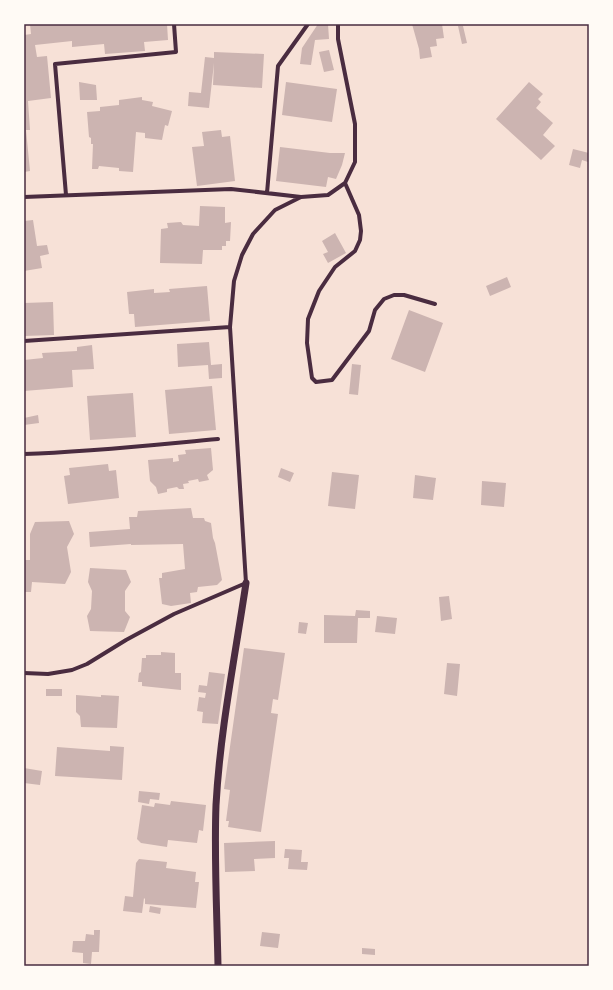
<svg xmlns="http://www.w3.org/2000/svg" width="613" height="990" font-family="Poppins,sans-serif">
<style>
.building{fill:#ccb4b1}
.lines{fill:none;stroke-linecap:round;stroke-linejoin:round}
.minor{stroke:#4a2c40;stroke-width:4}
.tertiary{stroke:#4a2c40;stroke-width:7}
.neatline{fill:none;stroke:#4a2c40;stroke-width:1.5}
</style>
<rect width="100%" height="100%" fill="#f7e1d7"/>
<path class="building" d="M 30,24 L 167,24 L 168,40 L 144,42 L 145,51 L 105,54 L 104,44 L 72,47 L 72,41 L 35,45 L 37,57 L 47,56 L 51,98 L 28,101 L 30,130 L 26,130 L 30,171 L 24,172 L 24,35 L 31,34 Z
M 318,24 L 328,24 L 329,39 L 315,40 L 311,65 L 300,64 L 302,48 Z
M 412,24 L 442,24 L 444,38 L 436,39 L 437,46 L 430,47 L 432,57 L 420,59 L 419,49 Z
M 458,26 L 463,26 L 467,43 L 462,44 Z
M 329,50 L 334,70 L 324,72 L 319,52 Z
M 214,52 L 264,54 L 262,88 L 213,85 L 214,63 L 209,108 L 188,106 L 189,92 L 201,93 L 205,57 L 214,58 Z
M 79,82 L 96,85 L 97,100 L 80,100 Z
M 286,82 L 337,89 L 332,122 L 282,115 Z
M 529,82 L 543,94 L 538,99 L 541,102 L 536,108 L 553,123 L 543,135 L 555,146 L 541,160 L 496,119 Z
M 142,97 L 142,100 L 153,102 L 152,106 L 172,111 L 168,126 L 165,125 L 162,140 L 145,138 L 145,133 L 136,132 L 133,172 L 119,171 L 119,168 L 99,166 L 98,169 L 92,169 L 93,144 L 91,144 L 91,138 L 89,137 L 87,112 L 100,111 L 100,107 L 119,105 L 119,100 Z
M 221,130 L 222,137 L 230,136 L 235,181 L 197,186 L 192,147 L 204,146 L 202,132 Z
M 280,147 L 330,153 L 345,153 L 342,165 L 336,179 L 328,177 L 326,187 L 276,181 Z
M 573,149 L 589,153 L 588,162 L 582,160 L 580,168 L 569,165 Z
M 200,206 L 225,207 L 225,223 L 231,222 L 230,241 L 226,241 L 226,246 L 222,246 L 222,250 L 203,250 L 202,264 L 160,263 L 161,229 L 168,228 L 167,223 L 181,222 L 183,225 L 199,226 Z
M 33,220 L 37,246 L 47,245 L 49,254 L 40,256 L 42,268 L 24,271 L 24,221 Z
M 335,233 L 346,253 L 328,263 L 323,254 L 328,252 L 322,241 Z
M 507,277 L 511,287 L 490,296 L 486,286 Z
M 207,286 L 210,321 L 135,327 L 134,314 L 129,314 L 127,292 L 154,289 L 154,293 L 170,292 L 169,289 Z
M 53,302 L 54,335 L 24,336 L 24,303 Z
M 409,310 L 443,323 L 425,372 L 391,359 Z
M 209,342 L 211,365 L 222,364 L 222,378 L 209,379 L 208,365 L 178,367 L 177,344 Z
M 92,345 L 94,369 L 72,370 L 73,387 L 24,391 L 24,360 L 43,358 L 42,353 L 77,351 L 77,347 Z
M 352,364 L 361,365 L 358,395 L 349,394 Z
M 212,386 L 216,430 L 169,434 L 165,390 Z
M 133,393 L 136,437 L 90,440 L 87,396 Z
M 38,415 L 39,423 L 24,425 L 24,418 Z
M 211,448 L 213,470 L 207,475 L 209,480 L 199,482 L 198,479 L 188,481 L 189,483 L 183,484 L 184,489 L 179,489 L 177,487 L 167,489 L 167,492 L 158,494 L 156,487 L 150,481 L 148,460 L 173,458 L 173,462 L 179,461 L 178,455 L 186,454 L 185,450 Z
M 108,464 L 109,471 L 116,470 L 119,498 L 68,504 L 64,476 L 70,475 L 69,468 Z
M 281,468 L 294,473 L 290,482 L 278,477 Z
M 332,472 L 359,475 L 355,509 L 328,506 Z
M 415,475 L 436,478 L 433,500 L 413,498 Z
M 482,481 L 506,483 L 504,507 L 481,505 Z
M 191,508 L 193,518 L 204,518 L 205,521 L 211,523 L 213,538 L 215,543 L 222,580 L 217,585 L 198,587 L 197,592 L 190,593 L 191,603 L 171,606 L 162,604 L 159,578 L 162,578 L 162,573 L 185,569 L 183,544 L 131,545 L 131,544 L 90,547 L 89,532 L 130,529 L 129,517 L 137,517 L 138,511 Z
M 69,521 L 74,534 L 67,547 L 71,572 L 65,584 L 32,582 L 31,592 L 24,592 L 24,560 L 30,560 L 30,534 L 35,522 Z
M 90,568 L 126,570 L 131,582 L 125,591 L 125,611 L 130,617 L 124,632 L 90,631 L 87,616 L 91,609 L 92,591 L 88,582 Z
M 449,596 L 452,619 L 441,621 L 439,597 Z
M 356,610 L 370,611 L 370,618 L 358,618 L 357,643 L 324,643 L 324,615 L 355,616 Z
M 377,616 L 397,618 L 395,634 L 375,632 Z
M 299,622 L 308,623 L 306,634 L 298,633 Z
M 244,648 L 285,653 L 278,700 L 273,699 L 271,713 L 278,714 L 261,832 L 228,827 L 229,821 L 226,821 L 230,790 L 224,789 Z
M 161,652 L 175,653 L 175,673 L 181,673 L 181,690 L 142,686 L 142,682 L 138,682 L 139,673 L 141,672 L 142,658 L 146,658 L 146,655 L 161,655 Z
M 447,663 L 460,664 L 457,696 L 444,694 Z
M 209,672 L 225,674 L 218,724 L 202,723 L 203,712 L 197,711 L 199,697 L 205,698 L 206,693 L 198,692 L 199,685 L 207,686 Z
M 46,689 L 62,689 L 62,696 L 46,696 Z
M 76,695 L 101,697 L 101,695 L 119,696 L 117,728 L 81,727 L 80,716 L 76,712 Z
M 110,746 L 124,747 L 122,780 L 55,776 L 57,747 L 110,751 Z
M 24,768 L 42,771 L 40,785 L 24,783 Z
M 139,791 L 160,793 L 159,800 L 150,799 L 149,804 L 138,802 Z
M 171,801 L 206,805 L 203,831 L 199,830 L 197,843 L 168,840 L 167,847 L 141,843 L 137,839 L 142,805 L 154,807 L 155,803 L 170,805 Z
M 275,841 L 275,858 L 254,859 L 255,871 L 225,872 L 224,843 Z
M 285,849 L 302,850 L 301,862 L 308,862 L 307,870 L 288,869 L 289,858 L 284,858 Z
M 139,859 L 167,862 L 166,868 L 196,872 L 195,882 L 199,882 L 196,908 L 145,904 L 145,899 L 144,898 L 142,913 L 123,911 L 125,896 L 133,897 L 136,863 Z
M 150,906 L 161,908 L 160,914 L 149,912 Z
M 94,930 L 100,930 L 99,952 L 92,952 L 91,964 L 83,963 L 83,953 L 72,952 L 73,941 L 85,941 L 86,934 L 94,935 Z
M 262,932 L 280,934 L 278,948 L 260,946 Z
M 362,948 L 375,949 L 375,955 L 362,954 Z"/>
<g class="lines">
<path class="minor" d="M 345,183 L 359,215 L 361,231 L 360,240 L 355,251 L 335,267 L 319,291 L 308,319 L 307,343 L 312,378 L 316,382 L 332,380 L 369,331 L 375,310 L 384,299 L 394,295 L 404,295 L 435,304
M 267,193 L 278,66 L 308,24
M 66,195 L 55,64 L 176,52 L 174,24
M 24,197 L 231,189 L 301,197
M 24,341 L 230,327
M 24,454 C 89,452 153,445 218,439
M 24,673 L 48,674 L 72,670 L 87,664 L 126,640 L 174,614 L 246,583 L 230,327 L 234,281 L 242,255 L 253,234 L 275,210 L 301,197 L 328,195 L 345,183 L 355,162 L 355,124 L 338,39 L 338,24"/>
<path class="tertiary" d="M 218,966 C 217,913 214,859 216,805 C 220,731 235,657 246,583"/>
</g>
<rect width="613" height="990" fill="none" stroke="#fffaf5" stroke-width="50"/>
<rect x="25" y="25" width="563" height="940" class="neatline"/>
</svg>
